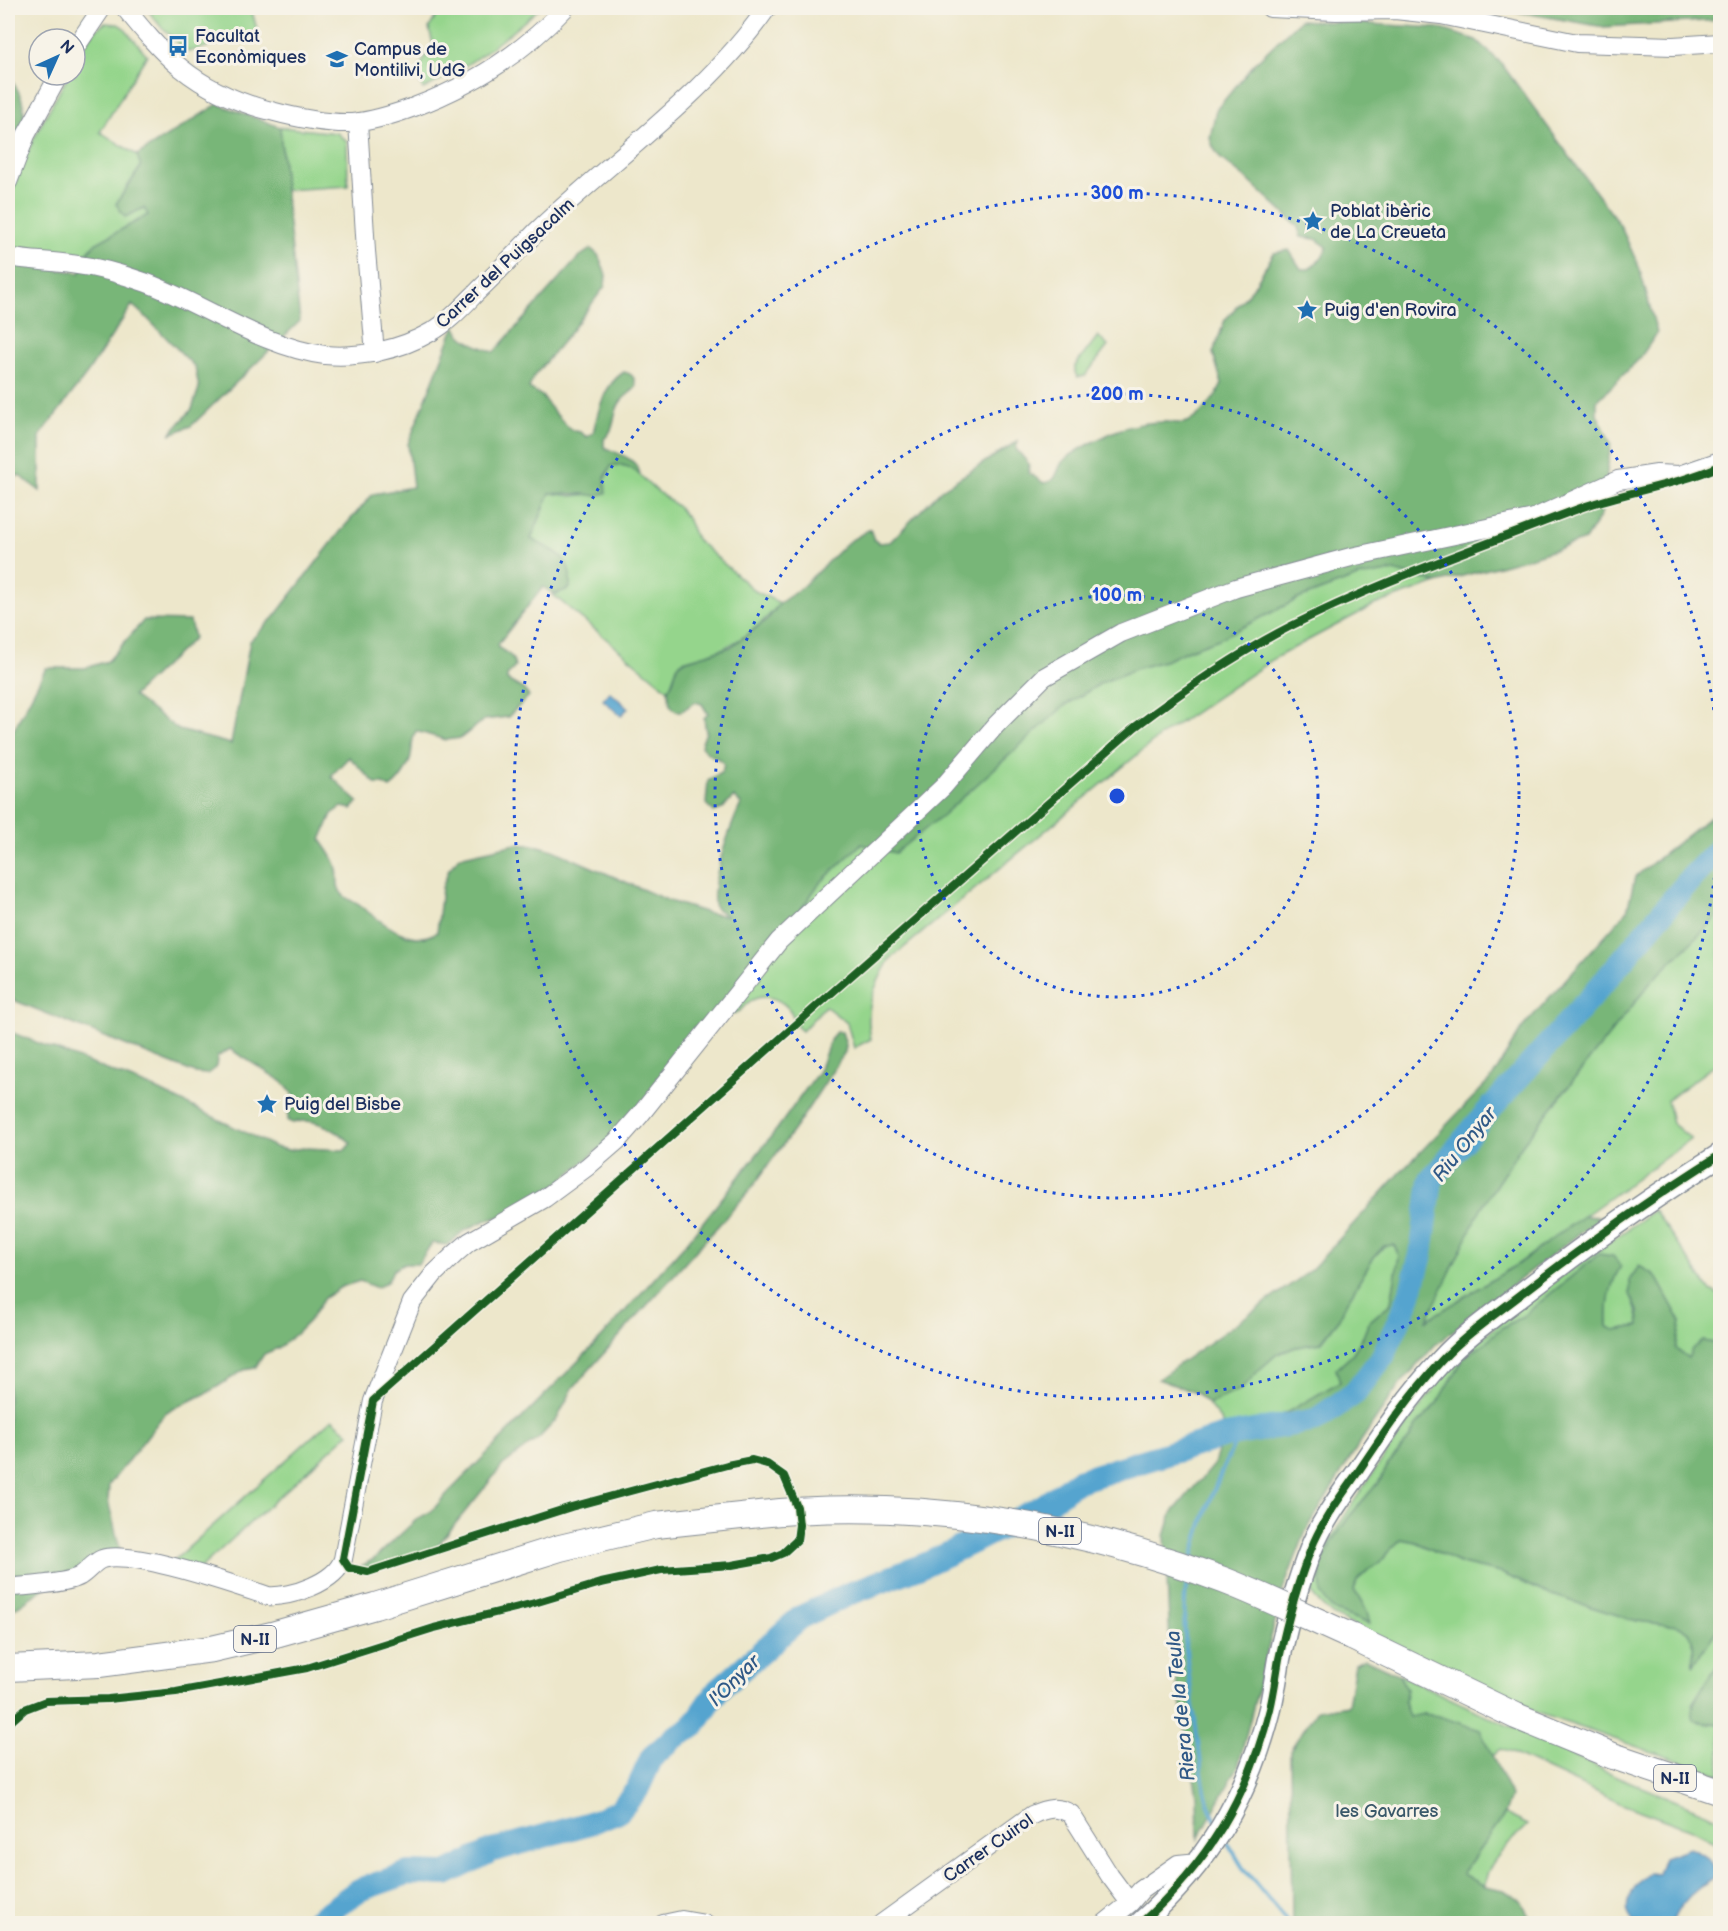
<svg xmlns="http://www.w3.org/2000/svg" width="1728" height="1931" font-family="'Balsamiq Sans',sans-serif">
<style>
.green{fill:#95d58c;stroke:#588275;stroke-width:1.5}
.forest{fill:#78b678;stroke:#4a726b;stroke-width:1.5}
.water{fill:#55a4cf;stroke:#386a96;stroke-width:1.5}
.lines{fill:none;stroke-linecap:round;stroke-linejoin:round}
.stream{stroke:#55a4cf;stroke-width:4}
.river{stroke:#55a4cf;stroke-width:24}
.minor-casing{stroke:#848b94;stroke-width:20}
.major-casing{stroke:#848b94;stroke-width:25}
.highway-casing{stroke:#848b94;stroke-width:28}
.minor{stroke:#fff;stroke-width:18}
.major{stroke:#fff;stroke-width:22}
.highway{stroke:#fff;stroke-width:26}
.highway-bridge-casing{stroke:#848b94;stroke-width:28;stroke-linecap:butt}
.highway-bridge{stroke:#fff;stroke-width:26}
.cycleway-casing{stroke:#f7f3e8;stroke-width:11}
.cycleway{stroke:#1b5e20;stroke-width:8}
.ring{fill:none;stroke:#1d4ed8;stroke-width:3;stroke-dasharray:3 6}
.labels{text-anchor:middle;stroke-width:6;stroke-linejoin:round;paint-order:stroke}
.shield{fill:#f7f3e8;stroke:#5d6a87;stroke-width:1.5}
.shield-label{font-size:16px;font-weight:bold;fill:#1b2f5e}
.poi-label{font-size:18px;fill:#1b2f5e;stroke:#f7f3e8;text-anchor:start}
.street-label{font-size:18px;fill:#1b2f5e;stroke:#f7f3e8}
.park-label{font-size:18px;fill:#3a586a;stroke:#f7f3e8}
.water-label{font-size:20px;font-style:italic;fill:#2f5886;stroke:#f7f3e8}
.centre{fill:#1d4ed8;stroke:#f7f3e8;stroke-width:3}
.ring-label{font-size:18px;text-anchor:middle;font-weight:bold;fill:#1d4ed8;stroke:#f7f3e8;stroke-width:6;stroke-linejoin:round;paint-order:stroke}
</style>
<rect width="100%" height="100%" fill="#f7f3e8"/>
<filter id="ink" filterUnits="userSpaceOnUse"><feTurbulence type="fractalNoise" baseFrequency=".0167" numOctaves="2"/><feDisplacementMap in="SourceGraphic" scale="12" xChannelSelector="R" yChannelSelector="G"/><feConvolveMatrix kernelMatrix="1 2 1 2 8 2 1 2 1" color-interpolation-filters="sRGB"/></filter>
<filter id="wash" filterUnits="userSpaceOnUse"><feTurbulence type="fractalNoise" baseFrequency=".008" numOctaves="4" result="noise"/><feDisplacementMap in="SourceGraphic" scale="24" xChannelSelector="R" yChannelSelector="G"/><feGaussianBlur stdDeviation="1.35" result="paint"/><feColorMatrix in="noise" values="0 0 0 0 0 0 0 0 0 0 0 0 0 0 0 0 0 1.4 0 .05"/><feComposite in="paint" operator="in"/></filter>
<g filter="url(#wash)">
<rect width="100%" height="100%" fill="#ede7cb"/>
<path class="green" d="M 146,8 L 251,8 L 258,33 L 188,52 L 162,28 Z
M 441,8 L 540,8 C 502,41 468,68 423,89 L 416,73 L 433,44 L 429,28 Z
M 105,23 L 118,24 L 123,27 L 147,55 L 100,132 L 137,155 L 141,166 L 116,204 L 144,208 L 148,215 L 95,244 L 86,254 L 12,249 L 8,247 C 8,234 5,218 8,205 C 19,162 46,114 69,75 L 75,75 C 75,56 89,33 105,23 Z
M 280,127 L 337,133 L 347,142 L 348,186 L 285,190 Z
M 1098,336 L 1108,346 L 1085,376 L 1077,377 L 1075,372 L 1075,366 Z
M 619,464 L 634,470 L 657,491 L 678,507 L 687,518 L 696,539 L 722,562 L 755,591 L 780,603 C 763,624 739,643 714,652 C 707,655 686,659 683,661 C 674,668 674,681 668,690 L 552,594 L 559,594 L 531,539 L 550,493 L 572,496 L 591,494 L 605,480 L 611,466 Z
M 1394,571 L 1437,583 L 1374,605 L 1275,658 L 1160,736 L 889,960 C 874,987 864,1008 871,1039 L 854,1048 L 847,1023 L 825,1006 L 802,1031 C 790,1022 796,1016 788,1008 C 778,997 762,993 749,1002 C 745,1004 743,1009 739,1011 C 733,1015 723,1017 716,1020 L 779,941 L 818,885 L 861,844 L 895,853 L 1064,706 L 1101,683 L 1138,668 L 1167,660 L 1188,650 L 1218,639 L 1298,599 L 1357,577 Z
M 1720,914 L 1720,1061 L 1667,1100 L 1672,1123 L 1691,1139 L 1518,1264 L 1426,1321 L 1481,1208 L 1522,1145 L 1651,982 Z
M 1654,1210 L 1710,1290 L 1720,1295 L 1720,1344 L 1702,1341 L 1688,1358 L 1675,1349 L 1681,1322 L 1655,1275 L 1640,1267 L 1630,1279 C 1630,1297 1638,1309 1639,1326 L 1615,1330 L 1608,1327 L 1607,1301 L 1614,1276 L 1599,1254 L 1523,1316 L 1501,1328 L 1480,1347 L 1465,1356 L 1438,1403 L 1416,1426 L 1409,1439 L 1388,1465 L 1381,1479 L 1348,1518 L 1334,1539 L 1335,1611 L 1369,1624 L 1367,1612 L 1354,1590 L 1357,1581 L 1370,1568 L 1381,1563 L 1387,1553 L 1401,1539 L 1416,1542 L 1462,1564 L 1501,1573 L 1549,1594 L 1637,1621 L 1678,1626 L 1689,1632 L 1693,1639 L 1694,1664 L 1720,1625 L 1720,1661 L 1692,1704 L 1700,1722 L 1720,1724 L 1720,1775 L 1535,1712 L 1332,1615 C 1324,1607 1311,1598 1310,1586 C 1307,1559 1436,1380 1462,1356 C 1520,1302 1590,1257 1654,1210 Z
M 1394,1245 L 1399,1256 L 1391,1303 L 1369,1322 L 1363,1337 L 1353,1353 L 1336,1369 L 1341,1382 C 1303,1401 1268,1431 1224,1431 L 1221,1420 L 1208,1404 L 1242,1389 L 1259,1370 L 1277,1354 L 1296,1347 L 1321,1343 L 1337,1322 L 1348,1300 L 1374,1257 L 1384,1246 Z
M 332,1419 L 349,1433 L 195,1573 L 169,1565 Z
M 1398,1674 L 1616,1776 L 1720,1819 L 1720,1845 L 1689,1829 L 1622,1804 L 1512,1753 L 1500,1749 L 1492,1756 L 1480,1730 L 1424,1714 L 1409,1718 L 1404,1702 L 1407,1689 Z
M 1505,1814 L 1528,1825 C 1512,1842 1485,1862 1485,1886 L 1462,1874 Z"/>
<path class="forest" d="M 1495,8 L 1720,8 L 1720,20 L 1604,27 Z
M 1300,20 L 1438,28 L 1476,40 L 1501,63 L 1620,225 L 1639,267 L 1657,333 L 1640,358 L 1597,401 L 1597,414 L 1611,443 L 1601,515 L 1585,540 L 1532,557 L 1437,583 L 1394,571 L 1357,577 L 1298,599 L 1219,639 L 1188,650 L 1167,660 L 1138,668 L 1101,683 L 1064,706 L 943,815 L 895,853 L 861,844 L 818,885 L 779,941 L 640,1115 L 526,1210 L 484,1221 L 464,1231 L 447,1245 L 432,1243 L 418,1264 L 404,1264 L 393,1270 L 388,1281 L 377,1288 L 360,1281 L 341,1287 L 324,1298 L 309,1321 L 296,1334 L 278,1348 L 264,1354 L 255,1368 L 244,1370 L 209,1392 L 166,1412 L 109,1485 L 108,1501 L 122,1558 L 53,1582 L 8,1613 L 8,1031 L 158,1090 L 275,1147 L 288,1150 L 305,1148 L 345,1150 L 351,1143 C 337,1130 312,1116 293,1123 L 288,1121 L 288,1113 L 296,1103 L 291,1092 L 283,1082 L 230,1049 L 217,1057 L 216,1068 L 207,1074 L 195,1073 L 8,998 L 8,738 L 11,735 L 46,668 L 85,668 L 108,661 L 144,620 L 190,621 L 194,638 L 133,696 L 179,730 L 231,744 L 250,641 L 274,617 L 344,527 L 373,494 L 413,487 L 408,444 L 455,325 C 460,341 479,346 494,352 L 579,257 L 591,249 L 598,255 L 602,264 L 606,275 L 605,286 L 572,330 L 534,376 L 529,388 L 542,396 L 553,411 L 571,430 L 580,432 L 587,437 L 593,433 C 598,411 604,384 624,372 C 633,374 635,378 636,387 C 632,392 626,395 622,400 C 611,411 618,428 604,439 L 604,447 C 617,454 637,457 640,475 C 631,467 623,463 611,466 L 605,477 L 606,493 L 595,496 C 587,493 560,494 550,493 L 531,539 C 557,553 573,555 570,588 C 558,594 554,595 543,587 L 498,644 L 499,648 C 507,653 514,656 515,667 L 507,676 L 507,680 L 523,689 L 529,696 L 508,717 L 484,720 L 461,738 L 446,740 L 416,731 C 411,740 413,745 411,755 C 410,766 400,781 390,788 L 383,784 L 376,784 L 349,757 L 331,776 L 358,802 L 352,809 L 342,807 L 332,814 L 321,840 C 327,849 335,858 337,869 C 339,878 335,887 343,895 C 347,899 354,902 359,905 C 379,920 411,949 437,932 L 442,888 L 449,869 L 459,857 L 516,844 L 539,846 L 553,850 L 669,901 L 708,913 L 727,916 L 715,908 C 708,886 731,825 741,804 L 734,797 L 722,809 L 714,812 L 706,804 L 708,781 L 722,772 L 724,764 C 717,755 707,757 701,746 L 706,732 L 704,718 L 708,714 L 702,704 L 695,702 L 682,711 L 676,711 L 670,705 L 668,690 L 673,681 L 677,667 L 681,662 L 730,647 L 767,620 L 780,603 L 801,588 L 848,542 L 870,529 L 874,540 L 879,543 L 890,542 L 942,489 L 1018,441 L 1016,449 L 1029,464 L 1029,473 L 1044,483 C 1058,480 1055,475 1061,464 C 1066,455 1104,436 1116,431 C 1128,426 1148,422 1161,422 C 1169,421 1177,424 1184,423 C 1197,421 1217,396 1222,384 L 1213,353 L 1225,320 L 1253,288 L 1274,253 L 1289,250 L 1301,269 L 1309,269 L 1322,258 L 1327,247 L 1316,239 L 1301,237 L 1298,227 L 1290,219 L 1248,180 L 1220,158 L 1213,147 L 1210,138 L 1216,110 L 1255,63 Z
M 8,83 L 13,83 C 35,111 19,140 8,169 Z
M 218,104 L 280,127 L 285,190 L 300,321 L 191,426 L 170,434 L 192,409 L 199,388 L 195,367 L 144,315 L 132,305 L 88,372 L 40,436 L 40,491 L 19,475 L 8,483 L 8,261 L 80,273 L 86,254 L 95,244 L 148,215 L 144,208 L 125,217 L 116,204 L 141,167 L 137,155 Z
M 1720,809 L 1720,914 L 1651,982 L 1522,1145 L 1481,1208 L 1427,1320 L 1518,1264 L 1583,1216 L 1601,1217 L 1435,1345 L 1397,1388 L 1359,1444 L 1306,1531 L 1283,1590 L 1238,1767 L 1198,1839 L 1197,1795 L 1170,1644 L 1165,1536 L 1172,1513 L 1214,1464 L 1224,1431 C 1268,1431 1303,1401 1340,1382 L 1336,1369 L 1353,1353 L 1363,1337 L 1369,1322 L 1391,1303 L 1399,1256 L 1394,1245 L 1384,1246 L 1374,1257 L 1348,1300 L 1337,1322 L 1320,1343 L 1296,1347 L 1277,1354 L 1259,1370 L 1242,1389 L 1208,1404 L 1196,1393 L 1158,1379 L 1310,1271 L 1400,1173 L 1492,1078 L 1522,1028 L 1627,911 L 1635,877 Z
M 836,1032 L 842,1032 L 846,1045 L 845,1052 L 800,1121 L 751,1189 L 573,1388 L 557,1419 L 539,1438 L 503,1465 L 434,1550 L 368,1572 L 354,1570 L 374,1559 L 417,1519 L 432,1511 L 443,1498 L 602,1337 L 687,1242 L 777,1129 L 819,1071 L 831,1038 Z
M 1599,1254 L 1613,1256 L 1621,1266 C 1609,1285 1607,1305 1608,1327 L 1615,1330 L 1639,1326 L 1638,1311 L 1630,1294 L 1630,1279 L 1639,1266 L 1655,1275 L 1681,1322 L 1676,1349 L 1688,1358 L 1692,1349 L 1702,1341 L 1720,1344 L 1720,1625 L 1694,1664 L 1693,1639 L 1689,1632 L 1678,1626 L 1637,1621 L 1549,1594 L 1501,1573 L 1462,1564 L 1416,1542 L 1401,1539 L 1387,1553 L 1381,1563 L 1370,1568 L 1357,1581 L 1354,1590 L 1367,1612 L 1370,1624 L 1335,1611 L 1326,1602 L 1321,1594 L 1320,1564 L 1334,1539 L 1348,1518 L 1381,1479 L 1388,1465 L 1409,1439 L 1416,1426 L 1438,1403 L 1465,1356 L 1480,1347 L 1501,1328 L 1523,1316 Z
M 1365,1659 L 1398,1674 L 1407,1689 L 1404,1702 L 1409,1717 L 1424,1714 L 1439,1716 L 1480,1730 L 1511,1796 L 1505,1814 L 1462,1874 L 1485,1886 L 1504,1890 L 1521,1901 L 1532,1920 L 1531,1923 L 1292,1923 L 1290,1750 L 1317,1710 L 1348,1705 L 1355,1664 Z
M 1720,1661 L 1720,1724 L 1693,1720 C 1686,1703 1712,1677 1720,1661 Z"/>
<path class="water" d="M 610,692 L 628,708 L 621,716 L 603,700 Z
M 1690,1848 C 1704,1855 1715,1859 1715,1877 C 1710,1883 1705,1883 1699,1888 C 1688,1896 1676,1910 1672,1923 L 1634,1923 C 1618,1907 1634,1884 1649,1873 L 1658,1874 L 1664,1857 Z"/>
<g class="lines">
<path class="stream" d="M 1192,1561 C 1202,1515 1219,1474 1240,1433
M 1188,1577 C 1178,1624 1191,1687 1197,1735 C 1202,1764 1201,1794 1216,1821
M 1225,1838 L 1243,1868 L 1289,1924"/>
<path class="river" d="M 312,1924 L 359,1890 L 408,1873 L 446,1874 L 491,1851 L 587,1824 L 619,1811 L 637,1790 L 652,1757 L 675,1737 L 692,1728 L 718,1690 L 801,1617 L 851,1593 L 924,1565 L 977,1540 L 1043,1506 L 1078,1481 L 1225,1436 L 1316,1420 L 1355,1393 L 1383,1356 L 1409,1298 L 1421,1255 L 1431,1180 L 1483,1117 L 1597,990 L 1693,876 L 1720,848"/>
</g>
</g>
<g filter="url(#ink)">
<g class="lines">
<defs>
<path id="minor" d="M 125,8 C 142,29 160,51 181,68 C 207,89 239,103 271,111 C 297,118 325,124 352,123 C 373,121 395,114 414,107 C 473,85 523,53 565,8
M 1270,8 L 1336,11 L 1395,10 L 1441,15 L 1577,43 L 1673,46 L 1720,43
M 75,48 L 102,8
M 358,122 L 366,251 L 375,353
M 8,182 L 26,135 L 59,75
M 8,257 C 29,261 50,261 71,264 C 97,267 122,274 147,283 C 203,304 265,348 325,355 C 360,358 400,350 431,332 C 449,322 464,305 479,290 C 499,271 518,251 537,231 C 612,159 708,93 767,8
M 8,1587 C 23,1587 68,1583 80,1576 C 88,1571 94,1562 102,1559 C 132,1549 235,1585 268,1596 C 290,1598 336,1582 343,1559 L 373,1401 L 412,1302 L 434,1274 L 455,1254 L 469,1242 L 545,1198 L 587,1167 L 617,1141 L 640,1115 L 779,941 L 943,787 L 996,725 L 1044,677 L 1121,633 L 1236,588 L 1351,557 L 1534,518 L 1618,480 L 1657,474 L 1679,475 L 1720,461
M 663,1924 L 682,1920 L 705,1924
M 881,1924 L 1032,1815 C 1047,1808 1057,1806 1071,1814 L 1110,1876 L 1130,1903
M 1104,1924 L 1130,1903 L 1141,1890 L 1178,1864 L 1199,1862"/>
<path id="major" d="M 1140,1924 C 1208,1863 1248,1797 1270,1709 C 1274,1692 1276,1676 1279,1659 C 1287,1622 1297,1584 1311,1549 C 1322,1521 1341,1496 1358,1472 C 1384,1433 1410,1394 1442,1360 C 1464,1336 1493,1316 1519,1296 C 1584,1246 1651,1198 1720,1155"/>
<path id="highway" d="M 1352,1637 L 1516,1716 L 1613,1756 L 1720,1792
M 8,1668 L 99,1664 L 212,1649 L 272,1635 L 375,1606 L 560,1548 L 656,1525 L 750,1515"/>
</defs>
<use href="#minor" class="minor-casing"/>
<use href="#major" class="major-casing"/>
<use href="#highway" class="highway-casing"/>
<use href="#minor" class="minor"/>
<use href="#major" class="major"/>
<use href="#highway" class="highway"/>
<defs>
<path id="highway-bridge" d="M 750,1515 C 911,1497 1072,1523 1223,1580 C 1267,1597 1309,1618 1352,1637"/>
</defs>
<use href="#highway-bridge" class="highway-bridge-casing"/>
<use href="#highway-bridge" class="highway-bridge"/>
<defs>
<path id="cycleway" d="M 8,1724 L 25,1709 L 46,1701 L 108,1699 L 176,1692 L 307,1668 L 434,1628 L 531,1604 L 601,1583 L 661,1570 L 732,1565 L 771,1558 L 783,1553 L 797,1540 L 799,1525 L 797,1507 L 784,1476 L 767,1464 L 752,1460 L 727,1465 L 571,1507 L 368,1572 L 349,1568 L 343,1559 L 373,1401 L 827,997 L 1135,727 C 1184,690 1236,654 1291,626 C 1355,594 1422,568 1488,543 C 1521,531 1553,518 1586,506 C 1630,491 1677,485 1720,466
M 1140,1924 C 1208,1863 1248,1797 1270,1709 C 1274,1692 1276,1676 1279,1659 C 1287,1622 1297,1584 1311,1549 C 1322,1521 1341,1496 1358,1472 C 1384,1433 1410,1394 1442,1360 C 1464,1336 1493,1316 1519,1296 C 1584,1246 1651,1198 1720,1155"/>
</defs>
<use href="#cycleway" class="cycleway-casing"/>
<use href="#cycleway" class="cycleway"/>
</g>
</g>
<g class="ring">
<circle cx="1117" cy="796" r="201"/>
<circle cx="1117" cy="796" r="402"/>
<circle cx="1117" cy="796" r="603"/>
</g>
<defs>
<symbol id="bus-bare" viewBox="-9 -9 18 18"><path d="M-5-6H5V4H4V6H2V4H-2V6H-4V4H-5ZM-3.5-4V0h7V-4ZM-3.5 1.2v1.5H-2V1.2ZM2 1.2v1.5H3.5V1.2Z" fill="#1f6fb2" stroke="#f7f3e8" stroke-width="2.5" paint-order="stroke"/></symbol>
<symbol id="university-bare" viewBox="-9 -9 18 18"><path d="M0-5L7-2L0 1L-7-2ZM-4 1L0 2.5L4 1V4Q0 6-4 4Z" fill="#1f6fb2" stroke="#f7f3e8" stroke-width="2.5" paint-order="stroke"/></symbol>
<symbol id="sight-bare" viewBox="-9 -9 18 18"><path d="M0-6L1.8-2.2L6-1.7L2.9 1.2L3.7 5.4L0 3.3L-3.7 5.4L-2.9 1.2L-6-1.7L-1.8-2.2Z" fill="#1f6fb2" stroke="#f7f3e8" stroke-width="2.5" paint-order="stroke"/></symbol>
</defs>
<g fill-rule="evenodd">
<use href="#bus-bare" x="163" y="31" width="30" height="30"/>
<use href="#university-bare" x="322" y="44" width="30" height="30"/>
<use href="#sight-bare" x="1298" y="206" width="30" height="30"/>
<use href="#sight-bare" x="1292" y="295" width="30" height="30"/>
<use href="#sight-bare" x="252" y="1089" width="30" height="30"/>
</g>
<g class="labels">
<g class="shield">
<rect x="1039" y="1518" width="42" height="26" rx="4.5"/>
<rect x="234" y="1626" width="42" height="26" rx="4.5"/>
<rect x="1654" y="1765" width="42" height="26" rx="4.5"/>
</g>
<g class="shield-label">
<text x="1060" y="1537">N-II</text>
<text x="255" y="1645">N-II</text>
<text x="1675" y="1784">N-II</text>
</g>
<g class="poi-label">
<text x="195" y="42">Facultat<tspan x="195" dy="21">Econòmiques</tspan></text>
<text x="354" y="55">Campus de<tspan x="354" dy="21">Montilivi, UdG</tspan></text>
<text x="1330" y="217">Poblat ibèric<tspan x="1330" dy="21">de La Creueta</tspan></text>
<text x="1324" y="316">Puig d'en Rovira</text>
<text x="284" y="1110">Puig del Bisbe</text>
</g>
<g class="street-label">
<text transform="translate(505 263) rotate(-43)" y="6">Carrer del Puigsacalm</text>
<text transform="translate(988 1848) rotate(-35)" y="6">Carrer Cuirol</text>
</g>
<g class="park-label">
<text x="1387" y="1817">les Gavarres</text>
</g>
<g class="water-label">
<text transform="translate(1464 1144) rotate(-51)" y="7">Riu Onyar</text>
<text transform="translate(734 1680) rotate(-45)" y="7">l'Onyar</text>
<text transform="translate(1180 1706) rotate(-96)" y="7">Riera de la Teula</text>
</g>
</g>
<circle cx="1117" cy="796" r="9" class="centre"/>
<g class="ring-label">
<text x="1117" y="199">300 m</text>
<text x="1117" y="400">200 m</text>
<text x="1117" y="601">100 m</text>
</g>
<rect width="1728" height="1931" fill="none" stroke="#f7f3e8" stroke-width="30"/>
<g transform="translate(57 57) rotate(45)"><circle r="28" fill="#f7f3e8" stroke="#9fa5b1" stroke-width="1.5"/>
<path d="M0-4.5L10 22L0 15L-10 22Z" fill="#1f6fb2"/>
<text y="-9" font-size="16" font-weight="bold" text-anchor="middle" fill="#1b2f5e">N</text>
</g>
</svg>
